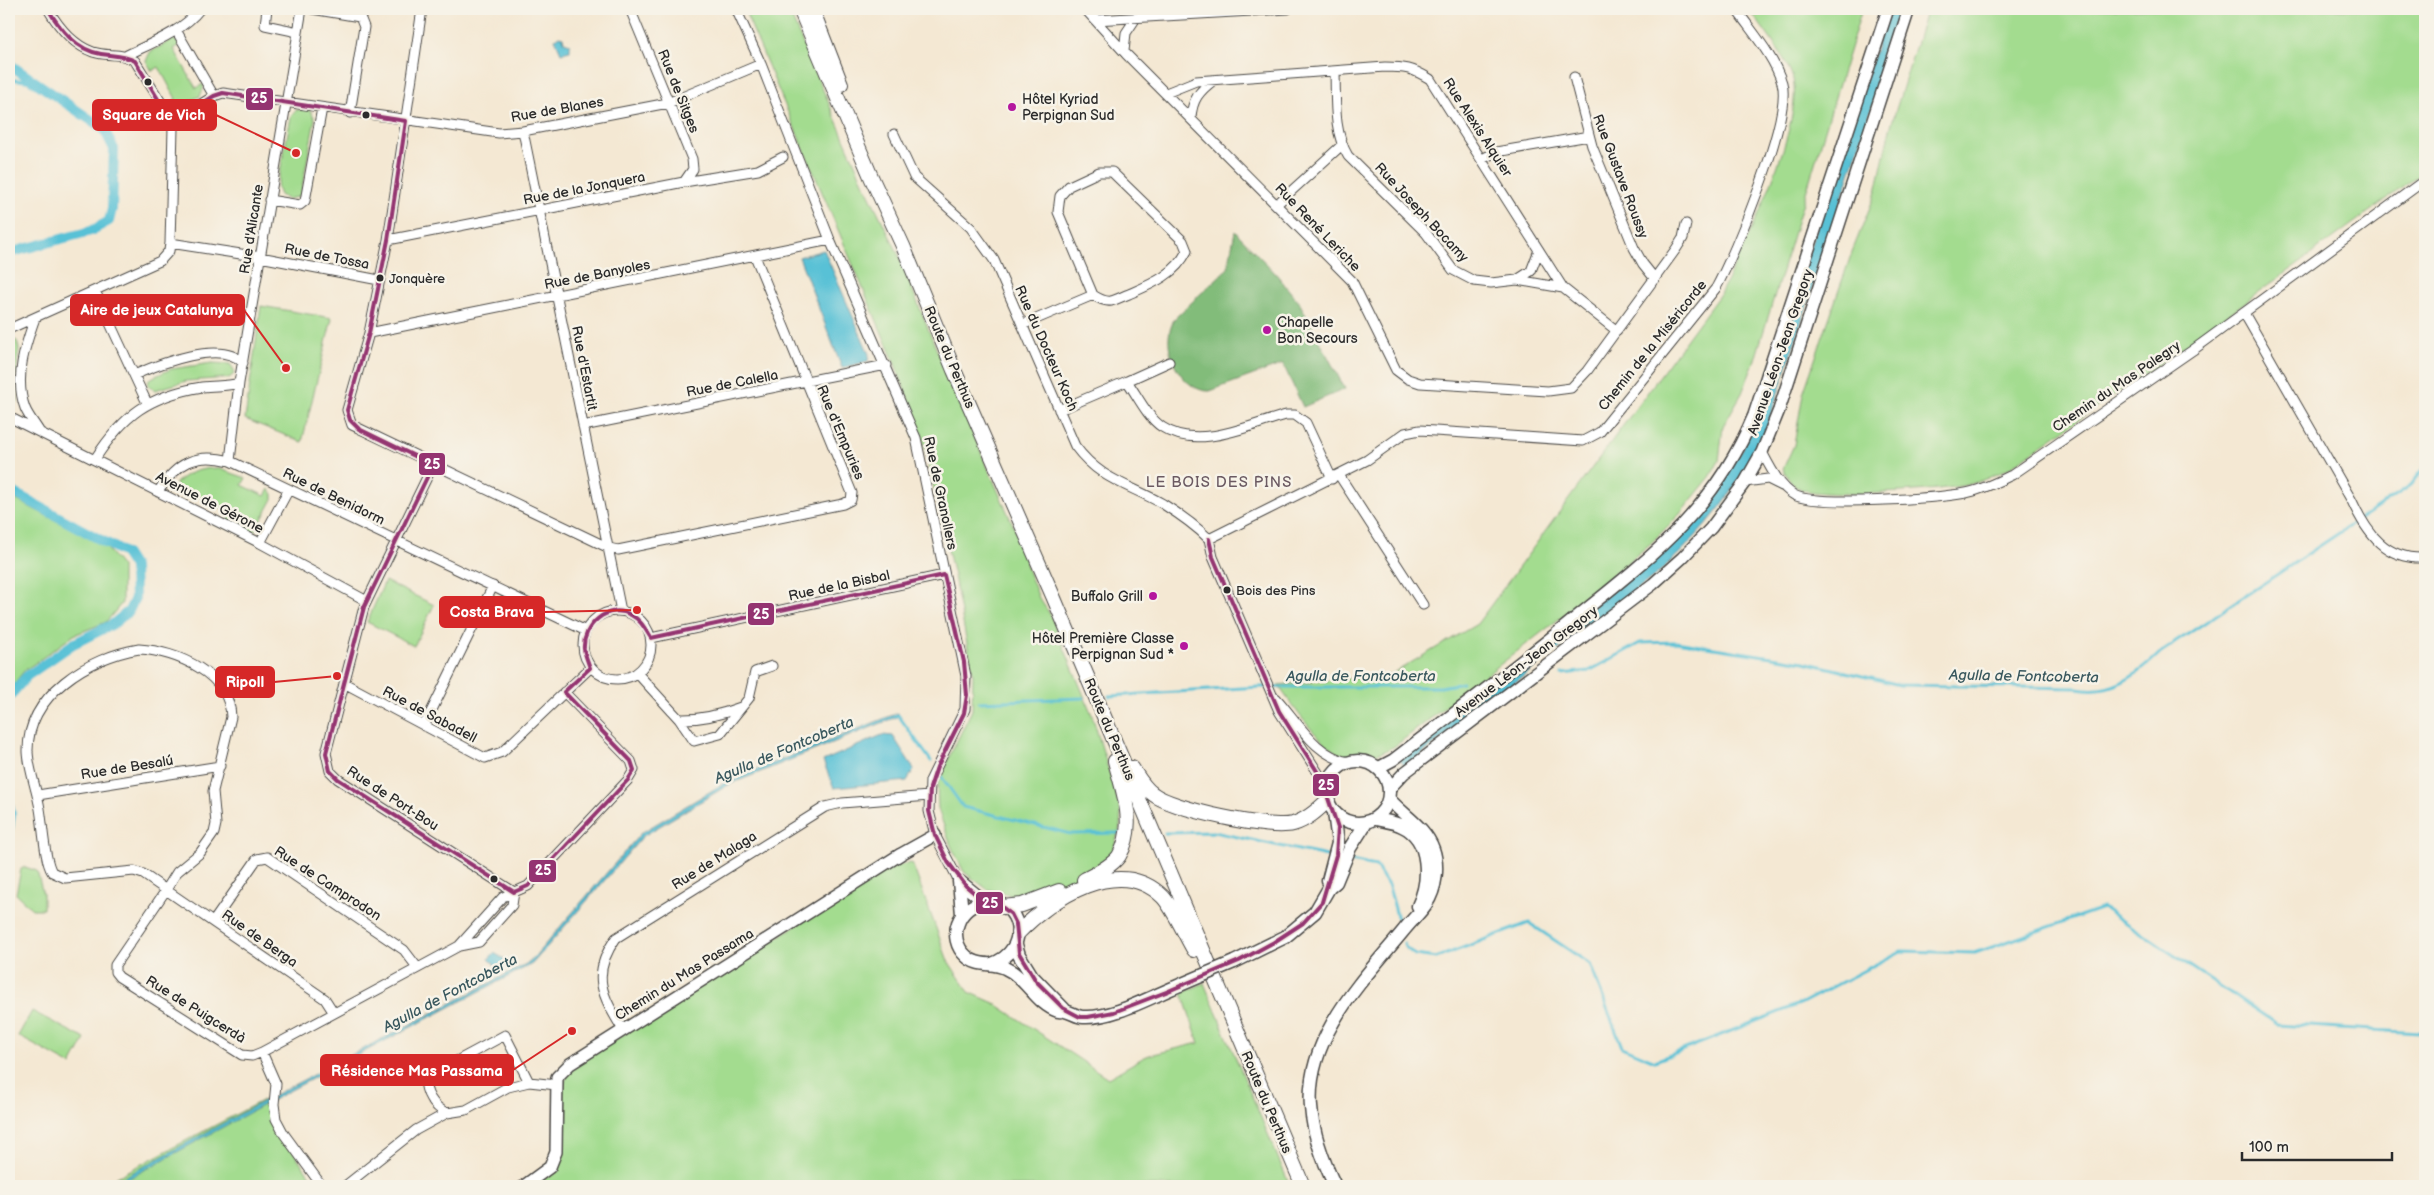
<svg xmlns="http://www.w3.org/2000/svg" width="2434" height="1195" font-family="'Balsamiq Sans',sans-serif">
<style>
.green{fill:#a3dc8f;stroke:#67845d}
.forest{fill:#82bc7a;stroke:#567452}
.water{fill:#59c1d6;stroke:#427680}
.lines{fill:none;stroke-linecap:round;stroke-linejoin:round}
.stream{stroke:#59c1d6;stroke-width:3}
.canal{stroke:#59c1d6;stroke-width:10}
.minor-casing{stroke:#494744;stroke-width:11}
.tertiary-casing{stroke:#494744;stroke-width:14}
.secondary-casing{stroke:#494744;stroke-width:15}
.primary-casing{stroke:#494744;stroke-width:16}
.minor{stroke:#fff;stroke-width:9}
.tertiary{stroke:#fff;stroke-width:11}
.secondary{stroke:#fff;stroke-width:12}
.primary{stroke:#fff;stroke-width:14}
.secondary-bridge-casing{stroke:#494744;stroke-width:15;stroke-linecap:butt}
.secondary-bridge{stroke:#fff;stroke-width:12}
.bus-1-casing{stroke:#f7f3e8;stroke-width:8}
.bus-1{stroke:#943471;stroke-width:4}
.bus-dot{fill:#2b2b2b;stroke:#f7f3e8;stroke-width:2}
.poi-dot{fill:#b5179e;stroke:#f7f3e8;stroke-width:2}
.labels{text-anchor:middle;stroke-width:5;stroke-linejoin:round;paint-order:stroke}
.bus-label{font-size:13px;fill:#2b2b2b;stroke:#f7f3e8;text-anchor:start}
.street-label{font-size:14px;fill:#2b2b2b;stroke:#f7f3e8}
.poi-label{font-size:14px;fill:#2b2b2b;stroke:#f7f3e8;text-anchor:start}
.neighbourhood-label{font-size:15px;letter-spacing:1px;fill:#6b5a62;stroke:#f7f3e8}
.water-label{font-size:15px;font-style:italic;fill:#39585e;stroke:#f7f3e8}
.leader{fill:none;stroke:#d62828;stroke-width:2}
.callout-dot{fill:#d62828;stroke:#f7f3e8;stroke-width:2}
.callout{fill:#d62828;stroke:#d62828;stroke-width:2}
.callout-label{font-size:15px;text-anchor:middle;font-weight:bold;fill:#fff}
.line-badge{stroke:#f7f3e8;stroke-width:2}
.badge-label{font-size:14px;text-anchor:middle;font-weight:bold;fill:#fff}
</style>
<rect width="100%" height="100%" fill="#f7f3e8"/>
<filter id="ink" filterUnits="userSpaceOnUse"><feTurbulence type="fractalNoise" baseFrequency=".02" numOctaves="2"/><feDisplacementMap in="SourceGraphic" scale="10" xChannelSelector="R" yChannelSelector="G"/><feConvolveMatrix kernelMatrix="1 2 1 2 8 2 1 2 1" color-interpolation-filters="sRGB"/></filter>
<filter id="wash" filterUnits="userSpaceOnUse"><feTurbulence type="fractalNoise" baseFrequency=".0096" numOctaves="4" result="noise"/><feDisplacementMap in="SourceGraphic" scale="20" xChannelSelector="R" yChannelSelector="G"/><feGaussianBlur stdDeviation="1.12" result="paint"/><feColorMatrix in="noise" values="0 0 0 0 0 0 0 0 0 0 0 0 0 0 0 0 0 1.4 0 .05"/><feComposite in="paint" operator="in"/></filter>
<g filter="url(#wash)">
<rect width="100%" height="100%" fill="#f4e8d3"/>
<path class="green" d="M 744,9 L 788,9 L 862,180 L 896,249 L 946,373 L 1024,550 L 1027,568 L 1039,598 L 1050,614 L 1092,715 L 1121,811 L 1120,827 L 1113,852 L 1102,862 L 1078,876 L 1021,898 L 987,889 L 964,872 L 951,846 L 938,809 L 937,782 L 972,710 L 973,675 L 954,576 L 922,436 L 893,359 Z
M 1749,9 L 1862,9 L 1754,363 L 1742,393 L 1723,426 L 1719,461 L 1710,477 L 1679,515 L 1650,544 L 1568,612 L 1395,746 C 1383,753 1362,760 1347,757 C 1323,751 1292,705 1278,685 L 1390,675 L 1477,624 L 1720,294 C 1742,252 1810,116 1791,73 C 1781,51 1763,29 1749,9 Z
M 1927,9 L 2425,9 L 2425,171 L 2188,344 L 2009,468 C 1995,475 1981,482 1966,485 C 1938,491 1824,499 1801,489 C 1793,486 1787,476 1783,469 L 1794,445 L 1803,394 L 1852,252 L 1876,192 L 1890,129 Z
M 174,39 L 180,45 L 174,49 L 196,88 L 203,84 L 204,87 L 200,96 L 178,107 L 170,103 L 176,99 L 159,67 L 152,71 L 146,61 L 150,52 Z
M 307,109 L 311,111 L 315,119 L 301,193 L 298,197 L 287,199 L 280,195 L 277,187 L 291,117 L 296,110 Z
M 261,306 L 332,318 L 302,442 L 245,419 Z
M 9,337 L 17,341 L 19,349 L 15,380 L 18,401 L 9,408 Z
M 212,363 L 230,364 L 234,370 L 234,374 L 229,378 L 187,381 L 155,390 L 148,385 L 149,379 L 171,369 Z
M 217,468 L 246,478 L 242,485 L 265,496 L 269,489 L 273,494 L 273,499 L 256,530 L 250,531 L 227,520 L 231,513 L 186,490 L 181,496 L 177,493 L 176,483 C 187,472 203,468 217,468 Z
M 9,496 L 106,547 L 122,567 L 122,603 L 106,622 L 74,635 L 24,671 L 9,690 Z
M 385,581 L 434,605 L 414,646 L 367,622 Z
M 912,863 L 948,961 L 969,992 L 994,1003 L 1108,1078 L 1146,1056 L 1199,1043 L 1182,993 L 1204,983 L 1290,1186 L 534,1186 L 554,1171 L 557,1161 L 563,1087 L 568,1074 L 583,1060 L 891,866 Z
M 25,867 L 37,871 L 43,894 L 43,909 L 32,909 L 16,894 L 21,869 Z
M 32,1011 L 85,1039 L 71,1065 L 18,1036 Z
M 263,1100 L 272,1121 L 317,1186 L 100,1186 Z"/>
<path class="forest" d="M 1235,231 L 1277,275 L 1300,304 L 1345,389 L 1303,407 L 1283,364 L 1210,391 C 1186,392 1167,360 1169,337 C 1169,331 1172,325 1174,319 L 1228,268 Z"/>
<path class="water" d="M 1889,9 L 1904,9 L 1766,430 C 1740,488 1705,531 1658,573 L 1405,767 L 1399,759 L 1667,547 L 1743,449 Z
M 559,36 L 563,37 L 564,42 L 570,44 L 570,51 L 561,53 L 555,39 Z
M 824,250 L 869,354 L 868,361 L 842,368 L 799,257 Z
M 898,713 L 899,716 L 728,785 L 643,836 L 532,964 L 287,1092 L 115,1186 L 108,1186 L 286,1089 L 530,962 L 641,833 L 726,782 Z
M 882,735 L 893,736 L 914,769 L 907,781 L 834,788 L 823,761 Z
M 494,953 L 508,961 L 511,960 L 513,963 L 500,970 L 489,959 Z"/>
<g class="lines">
<path class="stream" d="M 9,79 L 34,82
M 1562,674 L 1589,671 L 1640,643 L 1676,642 L 1804,662 L 1900,685 L 2078,688 C 2113,695 2137,675 2161,652 L 2411,485 L 2425,467
M 1109,696 L 1260,687 L 1441,687 L 1462,683
M 978,702 L 1083,698
M 895,716 L 898,715 L 931,761
M 941,776 L 963,807 L 1071,834 L 1120,833
M 1165,833 L 1214,832 L 1327,856
M 1351,861 L 1376,866 L 1389,887 L 1399,923
M 1404,943 L 1405,947 L 1415,955 L 1436,958 L 1529,923 L 1590,964 L 1622,1047 L 1655,1061 L 1802,1003 L 1901,951 L 1975,953 L 2103,908 L 2277,1024 L 2419,1033 L 2425,1031"/>
<path class="canal" d="M 9,64 L 104,129 L 114,149 L 112,209 L 109,221 L 91,231 L 9,253
M 9,490 L 125,553 L 134,567 L 135,598 L 129,611 L 113,624 L 73,644 L 27,676 L 9,697
M 9,806 L 11,815 L 9,828"/>
</g>
</g>
<g filter="url(#ink)">
<g class="lines">
<defs>
<path id="minor" d="M 267,9 L 265,25 L 298,32
M 312,9 L 360,17 L 364,27 L 350,113
M 422,9 L 388,240 L 369,333 L 347,410 L 352,425 L 609,548 L 618,550 L 843,504 L 851,500 L 852,493 L 755,256
M 630,9 L 692,159 L 693,169 L 684,182
M 736,9 L 761,64 L 830,240 L 916,438 L 966,676 L 965,709 L 930,781 L 929,811 L 935,835 L 959,881
M 1085,9 L 1126,54 L 1352,281 L 1396,370 L 1408,379 L 1420,383 L 1548,391 L 1571,388 L 1587,371 L 1676,249 L 1683,238 L 1686,224
M 1095,20 L 1288,9
M 176,30 L 214,96
M 1124,51 L 1126,33 L 1136,18
M 127,55 C 152,43 183,31 200,9
M 1335,72 C 1336,101 1333,131 1348,156 L 1426,233 L 1453,270 L 1474,281 L 1491,283 L 1517,280 L 1563,288
M 1574,77 L 1592,146 L 1634,248 L 1643,264 L 1655,279
M 1166,93 L 1196,81 L 1385,67 C 1405,67 1412,68 1430,79 L 1563,288 L 1617,331
M 1191,118 C 1192,100 1199,91 1214,80
M 172,122 L 214,96 L 223,93 L 499,133 L 523,131 L 668,103 L 761,64
M 523,131 L 621,611
M 894,134 L 914,177 L 971,228 L 994,260 L 1075,446 C 1100,480 1128,484 1163,504 C 1179,514 1196,526 1209,539
M 1482,159 L 1496,152 L 1589,136
M 269,200 L 300,205 L 305,201 L 322,108
M 1277,204 L 1342,145
M 388,240 L 684,182 L 758,170 L 783,157
M 170,243 L 260,257 L 379,280
M 1517,280 L 1531,271 L 1539,250
M 95,291 L 147,403
M 2244,313 L 2352,501 C 2367,534 2386,560 2425,558
M 35,318 C 25,346 14,378 25,408 C 28,416 35,424 39,431
M 1022,325 L 1093,295 L 1058,212 L 1060,196 L 1069,186 L 1099,172 L 1112,172 L 1183,241 L 1187,251 C 1175,275 1152,284 1129,294 C 1123,296 1116,300 1111,301 C 1104,302 1098,298 1093,295
M 9,329 L 160,261 L 169,251 L 170,243 L 173,128 L 169,115 L 135,61 C 122,52 108,57 93,52 C 73,45 58,26 48,9
M 369,333 L 830,240
M 134,375 C 159,364 222,339 243,363
M 1127,381 L 1169,362
M 1059,410 L 1127,381 C 1137,395 1147,417 1162,427 C 1198,451 1249,425 1286,415 L 1295,415 L 1306,423 L 1332,479
M 9,417 L 260,543 L 367,601
M 583,426 L 886,365
M 1762,452 C 1770,467 1779,486 1794,495 C 1816,507 1938,498 1966,493 C 1982,490 1997,482 2012,475 L 2193,350 L 2425,180
M 95,459 C 124,414 149,396 202,387 C 215,385 226,387 239,383
M 230,461 L 239,383 L 302,9
M 433,465 L 364,607 L 326,753 L 330,771 L 338,779 L 514,892
M 1339,475 L 1423,605
M 1745,482 L 1768,479 L 1782,486
M 158,492 C 176,463 196,452 230,461 L 586,631
M 1209,539 L 1367,460 L 1405,433 L 1420,430 L 1583,441 L 1600,432 L 1716,288 C 1735,253 1792,118 1782,83 C 1774,56 1752,32 1736,9
M 1209,539 L 1213,557 L 1279,711 L 1327,787
M 260,543 L 289,489
M583 645a34 34 0 1 1 68 0a34 34 0 1 1-68 0Z
M 651,638 L 944,575
M 139,649 C 177,651 230,674 231,717 L 213,791 L 216,824 L 214,833 L 200,853 L 177,872 L 166,890 L 143,874 L 134,871 L 65,878 L 52,872 C 44,860 43,824 40,809 C 37,790 29,771 28,752 C 27,695 89,657 139,649 Z
M 637,673 L 679,719
M 344,683 L 485,758 L 502,752 L 590,668
M 1276,698 C 1298,722 1315,756 1349,762
M 741,707 C 720,715 701,720 679,719 L 694,741 L 720,734 L 749,698 L 755,672 L 772,666
M 424,726 L 493,586
M 38,795 L 220,766
M 213,922 L 257,859 L 267,857 L 404,950 L 417,967
M 459,946 L 503,897 L 528,886 L 628,780 L 634,770 L 631,761 L 564,692
M 334,1013 L 325,999 L 166,890 L 115,965 L 115,972 L 119,977 L 242,1055 L 252,1056 L 262,1052 L 459,946 L 479,942 L 512,905 L 514,892
M 623,1030 C 602,995 590,975 616,938 L 825,807 L 842,803 L 929,796
M 262,1052 L 276,1084 L 274,1104 L 276,1119 L 284,1134 L 322,1186
M 447,1113 C 433,1107 425,1093 425,1078 L 505,1035 L 529,1082
M 345,1186 L 416,1130 L 447,1113 L 466,1110 L 508,1087 L 529,1082 L 557,1085"/>
<path id="tertiary" d="M 1378,768 L 1393,760 C 1455,712 1519,665 1579,615 C 1654,555 1716,507 1754,415 L 1888,9
M 1390,788 L 1404,773 L 1653,584 L 1682,558 L 1711,528 L 1745,482 L 1762,452 L 1779,410 L 1909,9
M 524,1186 L 550,1167 L 556,1152 L 557,1077 L 570,1064 L 901,854 L 935,835"/>
<path id="secondary" d="M1327 792a31 31 0 1 1 62 0a31 31 0 1 1-62 0Z
M 1376,819 C 1384,821 1395,822 1402,826 C 1431,839 1430,881 1418,906
M 959,881 L 985,902
M 959,881 L 962,914
M 1328,881 L 1338,843 L 1334,812
M 1016,945 L 1019,955 L 1032,976 L 1064,1009
M 1234,962 L 1285,937 L 1315,912 L 1329,888 L 1336,882 L 1350,848 L 1366,823
M 992,964 C 1032,950 1022,899 985,902 C 958,905 946,938 966,956 C 977,967 992,962 1005,968 C 1026,977 1036,1004 1058,1011 C 1062,1012 1061,1010 1065,1011 C 1071,1012 1077,1017 1083,1017 C 1113,1019 1152,996 1180,985
M 1335,1186 C 1323,1161 1313,1134 1311,1107 C 1305,1037 1363,980 1404,930 C 1411,921 1420,913 1426,904 C 1436,889 1439,866 1433,849 C 1425,827 1404,816 1389,799"/>
<path id="primary" d="M 800,9 L 872,179 L 903,246 L 954,370 L 1053,596 L 1303,1186
M 812,9 L 841,84
M 1132,768 C 1138,777 1144,788 1153,794 C 1172,809 1270,830 1293,824 C 1307,820 1318,810 1328,800
M 1084,880 C 1095,874 1111,867 1119,856 C 1137,826 1123,791 1115,761
M 1003,907 L 1022,905 L 1059,891
M 1018,933 C 1051,899 1119,853 1163,897 C 1174,909 1185,935 1194,950"/>
</defs>
<use href="#minor" class="minor-casing"/>
<use href="#tertiary" class="tertiary-casing"/>
<use href="#secondary" class="secondary-casing"/>
<use href="#primary" class="primary-casing"/>
<use href="#minor" class="minor"/>
<use href="#tertiary" class="tertiary"/>
<use href="#secondary" class="secondary"/>
<use href="#primary" class="primary"/>
<defs>
<path id="secondary-bridge" d="M 1180,985 L 1234,962"/>
</defs>
<use href="#secondary-bridge" class="secondary-bridge-casing"/>
<use href="#secondary-bridge" class="secondary-bridge"/>
<defs>
<path id="bus-1" d="M 48,9 C 60,29 76,50 101,54 C 113,56 124,55 135,61 L 172,122 L 214,96 L 223,93 L 406,121 L 388,240 L 369,333 L 347,410 L 350,420 L 359,429 L 433,465 L 364,607 L 326,753 L 330,771 L 338,779 L 514,892 L 528,886 L 628,780 L 634,770 L 631,761 L 564,692 L 590,668 C 588,662 585,655 584,649 C 582,626 608,602 631,615 C 641,620 645,629 651,638 L 944,575 L 964,662 L 967,695 L 964,713 L 937,767 L 930,788 L 929,811 L 935,835 L 948,862 L 966,886 L 985,902 L 1002,907 L 1011,914 L 1016,924 L 1019,953 L 1036,981 L 1063,1008 L 1080,1017 L 1088,1017 L 1114,1012 L 1166,992 L 1239,961 L 1274,942 L 1303,923 L 1322,902 L 1336,855 L 1338,828 L 1328,798 L 1327,787 L 1279,711 L 1213,557 L 1209,539"/>
</defs>
<use href="#bus-1" class="bus-1-casing"/>
<use href="#bus-1" class="bus-1"/>
</g>
</g>
<g class="bus-dot">
<circle cx="148" cy="82" r="4.5"/>
<circle cx="366" cy="115" r="4.5"/>
<circle cx="380" cy="278" r="4.5"/>
<circle cx="1227" cy="590" r="4.5"/>
<circle cx="494" cy="879" r="4.5"/>
</g>
<g class="poi-dot">
<circle cx="1012" cy="107" r="5"/>
<circle cx="1267" cy="330" r="5"/>
<circle cx="1153" cy="596" r="5"/>
<circle cx="1184" cy="646" r="5"/>
</g>
<g class="labels">
<g class="bus-label">
<text x="389" y="283">Jonquère</text>
<text x="1236" y="595">Bois des Pins</text>
</g>
<g class="street-label">
<text transform="translate(679 91) rotate(68)" y="5">Rue de Sitges</text>
<text transform="translate(557 109) rotate(-10)" y="5">Rue de Blanes</text>
<text transform="translate(1478 127) rotate(57)" y="5">Rue Alexis Alquier</text>
<text transform="translate(1621 176) rotate(69)" y="5">Rue Gustave Roussy</text>
<text transform="translate(584 188) rotate(-11)" y="5">Rue de la Jonquera</text>
<text transform="translate(1422 212) rotate(47)" y="5">Rue Joseph Bocamy</text>
<text transform="translate(1318 227) rotate(46)" y="5">Rue René Leriche</text>
<text transform="translate(251 229) rotate(-81)" y="5">Rue d'Alicante</text>
<text transform="translate(327 256) rotate(11)" y="5">Rue de Tossa</text>
<text transform="translate(597 274) rotate(-11)" y="5">Rue de Banyoles</text>
<text transform="translate(1652 345) rotate(-51)" y="5">Chemin de la Miséricorde</text>
<text transform="translate(1047 348) rotate(66)" y="5">Rue du Docteur Koch</text>
<text transform="translate(1780 352) rotate(-71)" y="5">Avenue Léon-Jean Gregory</text>
<text transform="translate(950 357) rotate(67)" y="5">Route du Perthus</text>
<text transform="translate(585 368) rotate(79)" y="5">Rue d'Estartit</text>
<text transform="translate(732 383) rotate(-11)" y="5">Rue de Calella</text>
<text transform="translate(2116 386) rotate(-34)" y="5">Chemin du Mas Palegry</text>
<text transform="translate(841 432) rotate(67)" y="5">Rue d'Empuries</text>
<text transform="translate(941 493) rotate(78)" y="5">Rue de Granollers</text>
<text transform="translate(334 496) rotate(26)" y="5">Rue de Benidorm</text>
<text transform="translate(210 502) rotate(27)" y="5">Avenue de Gérone</text>
<text transform="translate(839 585) rotate(-12)" y="5">Rue de la Bisbal</text>
<text transform="translate(1526 661) rotate(-37)" y="5">Avenue Léon-Jean Gregory</text>
<text transform="translate(430 714) rotate(28)" y="5">Rue de Sabadell</text>
<text transform="translate(1110 729) rotate(67)" y="5">Route du Perthus</text>
<text transform="translate(127 767) rotate(-9)" y="5">Rue de Besalú</text>
<text transform="translate(393 798) rotate(33)" y="5">Rue de Port-Bou</text>
<text transform="translate(714 860) rotate(-32)" y="5">Rue de Malaga</text>
<text transform="translate(328 883) rotate(33)" y="5">Rue de Camprodon</text>
<text transform="translate(260 938) rotate(35)" y="5">Rue de Berga</text>
<text transform="translate(684 974) rotate(-32)" y="5">Chemin du Mas Passama</text>
<text transform="translate(196 1009) rotate(32)" y="5">Rue de Puigcerdà</text>
<text transform="translate(1267 1102) rotate(67)" y="5">Route du Perthus</text>
</g>
<g class="poi-label">
<text x="1022" y="104">Hôtel Kyriad<tspan x="1022" dy="16">Perpignan Sud</tspan></text>
<text x="1277" y="327">Chapelle<tspan x="1277" dy="16">Bon Secours</tspan></text>
<text x="1143" y="601" text-anchor="end">Buffalo Grill</text>
<text x="1174" y="643" text-anchor="end">Hôtel Première Classe<tspan x="1174" dy="16">Perpignan Sud *</tspan></text>
</g>
<g class="neighbourhood-label">
<text x="1219" y="487">LE BOIS DES PINS</text>
</g>
<g class="water-label">
<text x="1361" y="681">Agulla de Fontcoberta</text>
<text transform="translate(2024 676) rotate(1)" y="5">Agulla de Fontcoberta</text>
<text transform="translate(784 750) rotate(-23)" y="5">Agulla de Fontcoberta</text>
<text transform="translate(450 993) rotate(-28)" y="5">Agulla de Fontcoberta</text>
</g>
</g>
<path class="leader" d="M296 153L216 115M286 368L244 310M637 610L544 612M337 676L274 682M572 1031L513 1070"/>
<g class="callout-dot">
<circle cx="296" cy="153" r="5"/>
<circle cx="286" cy="368" r="5"/>
<circle cx="637" cy="610" r="5"/>
<circle cx="337" cy="676" r="5"/>
<circle cx="572" cy="1031" r="5"/>
</g>
<g class="callout">
<rect x="93" y="100" width="123" height="30" rx="5"/>
<rect x="71" y="295" width="173" height="30" rx="5"/>
<rect x="440" y="597" width="104" height="30" rx="5"/>
<rect x="216" y="667" width="58" height="30" rx="5"/>
<rect x="321" y="1055" width="192" height="30" rx="5"/>
</g>
<g class="callout-label">
<text x="154" y="120">Square de Vich</text>
<text x="157" y="315">Aire de jeux Catalunya</text>
<text x="492" y="617">Costa Brava</text>
<text x="245" y="687">Ripoll</text>
<text x="417" y="1076">Résidence Mas Passama</text>
</g>
<g class="line-badge">
<rect x="245" y="87" width="29" height="24" rx="5" fill="#943471"/>
<rect x="418" y="452" width="28" height="24" rx="5" fill="#943471"/>
<rect x="747" y="602" width="28" height="24" rx="5" fill="#943471"/>
<rect x="1312" y="773" width="28" height="24" rx="5" fill="#943471"/>
<rect x="528" y="859" width="29" height="24" rx="5" fill="#943471"/>
<rect x="975" y="891" width="29" height="24" rx="5" fill="#943471"/>
</g>
<g class="badge-label">
<text x="259" y="103">25</text>
<text x="432" y="469">25</text>
<text x="761" y="619">25</text>
<text x="1326" y="790">25</text>
<text x="543" y="875">25</text>
<text x="990" y="908">25</text>
</g>
<rect width="2434" height="1195" fill="none" stroke="#f7f3e8" stroke-width="30"/>
<path d="M2242 1152v8h150v-8" fill="none" stroke="#2b2b2b" stroke-width="2.5"/>
<text x="2249" y="1152" font-size="15" fill="#2b2b2b" stroke="#f7f3e8" stroke-width="4" paint-order="stroke">100 m</text>
</svg>
